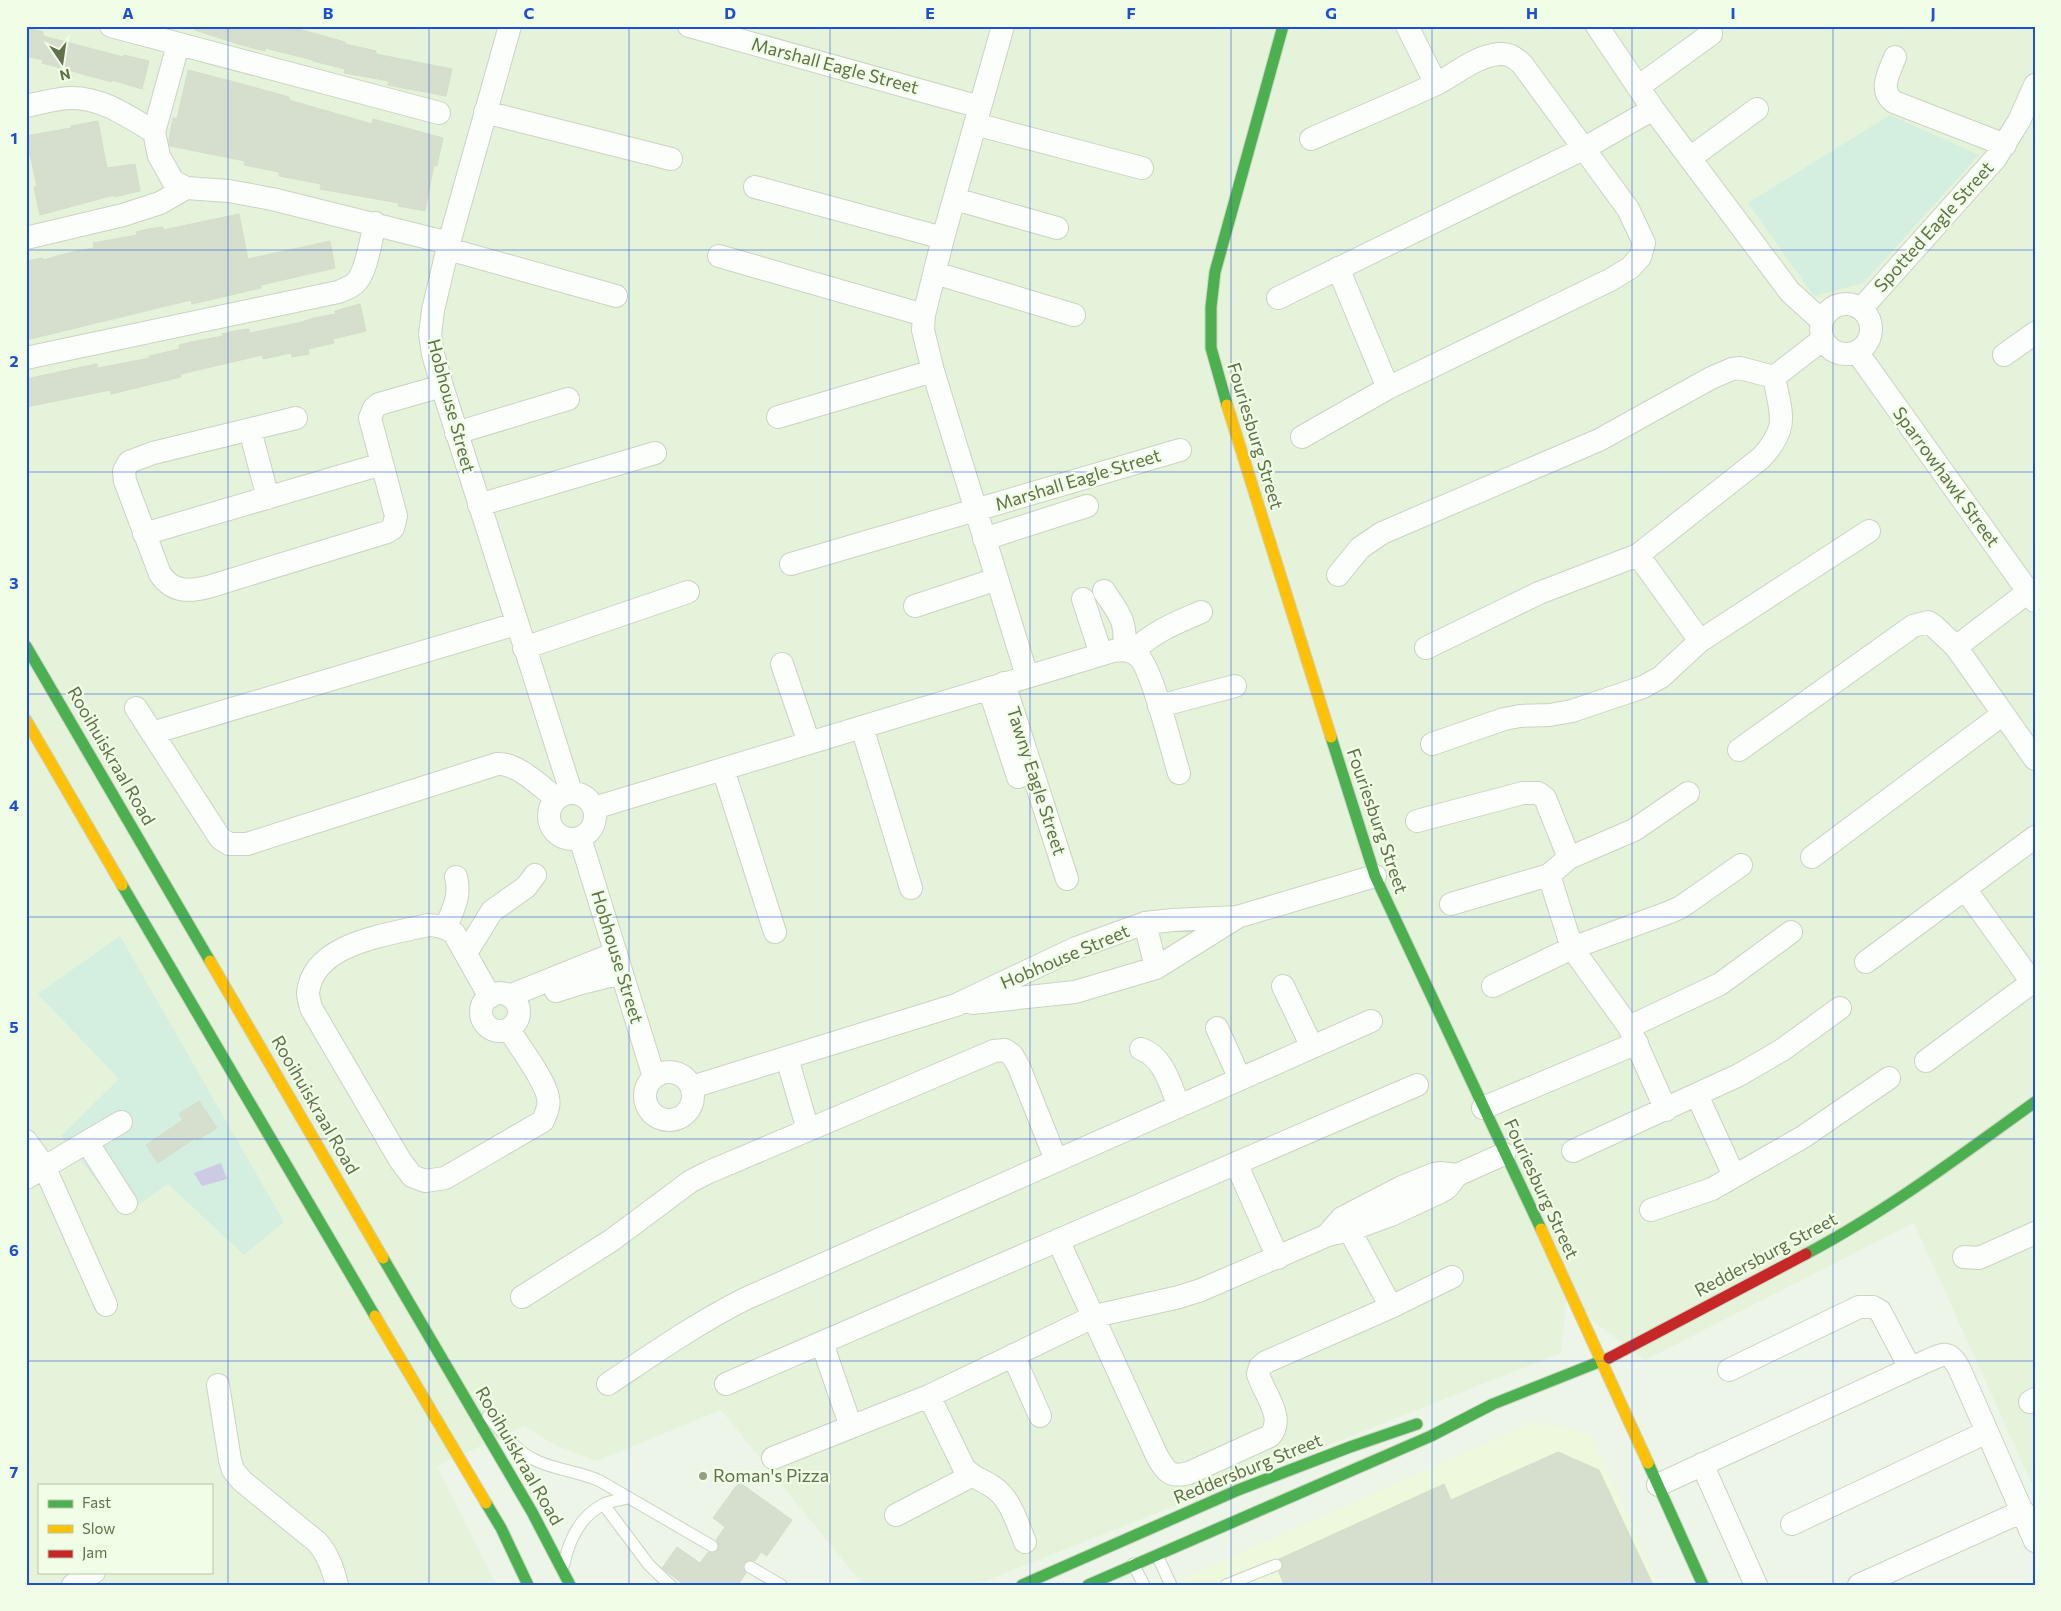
<svg xmlns="http://www.w3.org/2000/svg" width="2061" height="1611" font-family="Commissioner,sans-serif">
<style>
.residential{fill:#e5f3da;fill-rule:evenodd}
.commercial{fill:#eef8dd}
.green{fill:#d4eedf}
.water{fill:#cccae5}
.building{fill:#d6decd;stroke:#d4deca}
.lines{fill:none;stroke-linecap:round;stroke-linejoin:round}
.lane-casing{stroke:#cbd3c2;stroke-width:13}
.street-casing{stroke:#cbd3c2;stroke-width:24}
.fast-casing{stroke:#cad3c1;stroke-width:13}
.slow-casing{stroke:#cad3c1;stroke-width:13}
.jam-casing{stroke:#cad3c1;stroke-width:13}
.lane{stroke:#fcfefb;stroke-width:11}
.street{stroke:#fcfefb;stroke-width:22}
.fast{stroke:#4caf50;stroke-width:11}
.slow{stroke:#ffc107;stroke-width:11}
.jam{stroke:#c62828;stroke-width:11}
.grid{fill:none;stroke:#1d4ed8;stroke-width:1;stroke-opacity:0.55}
.poi-dot{fill:#929f80;stroke:#f0fee7;stroke-width:2}
.labels{text-anchor:middle;stroke-width:4.5;stroke-linejoin:round;paint-order:stroke}
.street-label{font-size:18px;fill:#627149;stroke:#f0fee7}
.poi-label{font-size:18px;fill:#627149;stroke:#f0fee7;text-anchor:start}
.neatline{fill:none;stroke:#1d4ed8;stroke-width:2}
.grid-label{font-size:16px;text-anchor:middle;font-weight:bold;fill:#1d4ed8}
</style>
<rect width="100%" height="100%" fill="#ecf5e7"/>
<path class="residential" d="M 26,26 L 2035,26 L 2035,1491 L 1914,1223 L 1645,1360 L 1566,1301 L 1561,1353 L 975,1585 L 863,1585 L 721,1410 L 597,1461 L 557,1446 L 524,1426 L 437,1466 L 496,1585 L 26,1585 ZM 39,1485 L 211,1485 L 211,1572 L 39,1572 Z"/>
<path class="commercial" d="M 1534,1422 L 1590,1433 L 1659,1585 L 1169,1585 Z"/>
<path class="green" d="M 1890,115 L 1979,155 L 1863,283 L 1814,296 L 1748,203 Z
M 120,936 L 284,1222 L 244,1255 L 168,1184 L 124,1215 L 61,1136 L 119,1079 L 38,994 Z"/>
<path class="water" d="M 221,1163 L 227,1179 L 202,1186 L 194,1173 Z"/>
<path class="building" d="M 195,26 L 288,26 L 345,42 L 345,44 L 376,51 L 376,54 L 452,69 L 446,96 L 388,85 L 389,81 L 344,73 L 345,69 L 313,61 L 313,60 L 265,48 L 265,51 L 238,44 L 195,30 Z
M 26,28 L 43,32 L 43,36 L 123,57 L 124,55 L 149,61 L 142,89 L 112,80 L 112,82 L 42,63 L 43,60 L 26,56 Z
M 188,70 L 246,85 L 289,97 L 289,100 L 372,124 L 373,119 L 443,138 L 437,166 L 434,165 L 425,211 L 398,206 L 399,203 L 320,189 L 321,184 L 279,176 L 279,172 L 244,165 L 245,161 L 170,146 L 169,141 L 173,118 L 177,119 Z
M 98,121 L 107,168 L 135,164 L 140,191 L 114,197 L 114,195 L 40,215 L 34,187 L 37,186 L 26,136 L 71,128 L 71,126 Z
M 239,214 L 248,259 L 330,241 L 335,268 L 261,285 L 261,288 L 235,294 L 192,304 L 191,300 L 26,340 L 26,261 L 43,258 L 43,260 L 72,252 L 94,248 L 93,243 L 137,235 L 136,232 L 148,229 L 163,227 L 163,230 Z
M 360,304 L 366,331 L 333,339 L 334,343 L 308,349 L 309,354 L 292,357 L 291,353 L 263,359 L 262,355 L 181,374 L 181,377 L 111,394 L 110,390 L 26,407 L 26,379 L 82,367 L 97,364 L 98,368 L 150,358 L 149,356 L 180,349 L 179,345 L 191,342 L 223,336 L 222,334 L 234,331 L 249,329 L 250,333 L 302,322 L 313,318 L 336,314 L 335,311 Z
M 199,1101 L 217,1128 L 197,1140 L 195,1138 L 158,1163 L 146,1145 L 183,1120 L 179,1114 Z
M 1558,1452 L 1599,1470 L 1653,1585 L 1284,1585 L 1279,1572 L 1283,1566 L 1279,1559 L 1444,1484 L 1451,1500 Z
M 739,1482 L 792,1520 L 767,1556 L 761,1552 L 755,1561 L 750,1560 L 744,1563 L 743,1567 L 746,1573 L 738,1585 L 684,1585 L 662,1568 L 677,1547 L 700,1563 L 708,1552 L 712,1553 L 718,1550 L 719,1546 L 716,1540 L 725,1527 L 713,1518 Z"/>
<g class="lines">
<defs>
<path id="lane" d="M 488,1416 C 501,1430 515,1450 533,1459 C 553,1470 579,1471 600,1481 L 712,1546
M 604,1505 L 649,1565 L 670,1585
M 1157,1555 L 1171,1585
M 564,1564 C 569,1540 580,1516 604,1504 C 611,1501 620,1500 627,1498
M 1133,1564 L 1144,1585
M 750,1567 L 781,1585
M 1226,1585 L 1276,1565"/>
<path id="street" d="M 111,26 L 439,113
M 510,26 L 449,243 L 433,310 L 430,334 L 433,354 L 442,386 L 571,792
M 689,26 L 980,107
M 1003,26 L 943,238 L 924,315 L 923,330 L 933,371 L 1027,676
M 1407,26 L 1436,84
M 1597,26 L 1653,109 L 1790,292 L 1821,320
M 178,45 L 154,132 L 159,156 L 173,181 L 186,188 L 229,191 L 272,199 L 449,243
M 1895,57 C 1889,73 1878,90 1894,102 L 2005,145
M 1638,87 L 1711,34
M 26,106 C 41,103 57,98 72,98 C 103,98 129,117 154,132
M 485,112 L 671,159
M 975,124 L 1142,168
M 1690,158 L 1757,109
M 755,187 L 943,238
M 955,199 L 1057,228
M 26,238 L 123,215 L 160,203 L 186,188
M 448,249 L 616,296
M 719,256 L 924,315
M 1338,268 L 1388,388
M 935,273 L 1074,315
M 1278,298 L 1583,149 L 1653,109
M1821 329a25 25 0 1 1 50 0a25 25 0 1 1-50 0Z
M 1861,309 L 1995,159 L 2019,121 L 2035,85
M 1857,352 L 2035,601
M 2004,355 L 2035,333
M 26,358 L 338,292 C 345,289 353,287 358,280 C 367,268 371,239 375,223
M 778,417 L 933,371
M 296,418 L 153,453 L 129,462 L 124,471 L 125,481 L 160,574 C 172,592 188,592 208,587 L 387,532 L 393,528 L 396,516 L 370,418 L 374,408 L 379,404 L 442,386
M 250,430 L 268,498
M 456,433 L 568,399
M 1302,437 L 1388,388 L 1610,280 L 1630,268 L 1640,257 L 1644,243 L 1639,232 L 1628,209 L 1522,64 C 1515,58 1510,53 1499,54 C 1475,56 1455,75 1434,85 C 1393,104 1352,121 1311,139
M 479,505 L 655,453
M 144,534 L 382,464
M 984,539 L 1087,506
M 1638,555 L 1700,641
M 791,564 L 1180,450
M 1338,575 L 1360,548 L 1382,533 L 1599,440 L 1711,378 L 1732,369 L 1740,368 L 1774,377
M 1104,591 C 1119,614 1127,620 1124,649
M 1083,599 L 1101,654
M 915,606 L 997,579
M 1956,647 L 2028,592
M 524,648 L 688,592
M 1426,648 L 1539,593 L 1638,555 L 1761,458 C 1790,427 1781,414 1774,377 L 1822,340
M 1133,652 C 1152,632 1176,623 1201,612
M 782,664 L 809,743
M 1004,683 L 1067,879
M 989,688 L 1018,777
M 1159,706 L 1235,686
M 136,708 L 220,838 L 229,844 L 247,844 L 497,764 C 516,762 540,786 556,798
M 862,727 L 911,888
M 152,733 L 516,624
M 1432,744 L 1504,719 L 1520,716 L 1550,715 L 1572,711 L 1643,687 L 1661,677 L 1700,641 L 1869,531
M 1739,750 L 1913,626 L 1928,622 L 1934,626 L 1956,647 L 2035,759
M 723,769 L 775,932
M549 816a23 23 0 1 1 46 0a23 23 0 1 1-46 0Z
M 594,808 L 1113,651 C 1123,650 1130,649 1138,656 C 1152,667 1172,752 1179,773
M 1417,821 L 1523,793 L 1538,793 L 1545,798 L 1569,858 L 1549,875 L 1572,948 L 1629,1027 L 1666,1110
M 580,838 L 654,1077
M 1812,857 L 2003,714
M 1569,858 L 1634,830 L 1688,793
M 1965,889 L 2032,982
M 1451,904 L 1549,875
M 1145,923 L 1156,968
M 446,927 C 453,909 461,897 456,877
M 466,953 L 492,911 L 526,887 L 535,875
M 1866,962 L 2035,837
M 1283,986 L 1312,1047
M 1493,986 L 1572,948 L 1670,912 L 1681,907 L 1741,865
M 556,991 L 581,983 L 622,973
M481 1012a19 19 0 1 1 38 0a19 19 0 1 1-38 0Z
M 509,996 L 616,953
M 490,997 L 454,933 C 445,927 438,925 428,925 C 389,935 313,942 308,993 C 308,997 310,1003 311,1008 L 400,1160 L 412,1176 L 425,1181 L 445,1178 L 543,1121 C 546,1113 550,1106 548,1098 C 545,1079 519,1047 509,1029
M 972,1003 L 1075,992 L 1156,968 L 1236,918
M 1629,1027 L 1720,984 L 1791,932
M 1217,1028 L 1240,1079
M 1141,1049 C 1164,1057 1170,1085 1179,1106
M 787,1058 L 808,1130
M 1926,1061 L 2035,980
M645 1096a24 24 0 1 1 48 0a24 24 0 1 1-48 0Z
M 692,1087 L 956,1005 L 1076,948 L 1145,923 L 1173,920 L 1237,917 L 1375,876
M 1697,1095 L 1734,1176
M 1483,1108 L 1637,1043
M 121,1122 L 87,1142 L 126,1203
M 26,1141 L 44,1166 L 106,1305
M 1573,1151 L 1739,1075 L 1782,1050 L 1840,1008
M 1236,1163 L 1278,1258
M 26,1178 L 87,1142
M 1651,1210 L 1712,1189 L 1803,1137 L 1889,1078
M 1343,1218 L 1391,1307
M 1328,1234 L 1342,1218 L 1402,1187 L 1434,1174 L 1440,1173 L 1457,1175
M 1058,1240 L 1157,1456 C 1166,1472 1170,1478 1189,1473 L 1270,1436 C 1286,1418 1264,1394 1258,1374 L 1260,1367 L 1266,1362 L 1391,1307 L 1452,1277
M 1964,1257 L 1979,1258 L 2035,1233
M 522,1297 L 612,1240 L 691,1181 L 709,1172 L 994,1051 L 1005,1050 L 1012,1055 L 1019,1067 L 1056,1160
M 822,1343 L 851,1427
M 1013,1355 L 1040,1416
M 1729,1370 L 1859,1307 L 1873,1307 L 1880,1311 L 1910,1368
M 608,1384 C 653,1354 697,1323 745,1299 L 1371,1021
M 726,1384 L 1417,1085
M 218,1385 L 230,1460 L 233,1470 L 242,1481 L 317,1542 C 328,1554 333,1569 337,1585
M 929,1396 L 964,1468 C 973,1478 983,1480 993,1487 C 1011,1499 1017,1523 1025,1542
M 2030,1402 L 2035,1399
M 773,1458 L 929,1396 L 1095,1316 L 1179,1297 L 1201,1290 L 1328,1235 L 1350,1230 L 1391,1215 L 1440,1192 L 1447,1188 L 1457,1175 L 1504,1154
M 1702,1464 L 1756,1585
M 1658,1485 L 1929,1360 C 1946,1353 1949,1351 1959,1368 L 2035,1541
M 896,1515 L 971,1476
M 1792,1524 L 1987,1432
M 73,1585 L 94,1572
M 1859,1585 L 2023,1511"/>
<path id="fast" d="M 1227,405 L 1211,348 L 1211,307 L 1215,272 L 1283,26
M 26,646 L 210,961
M 1331,737 L 1375,876 L 1541,1229
M 122,885 L 375,1316
M 1806,1254 C 1887,1211 1960,1156 2035,1102
M 383,1258 L 532,1512 L 570,1585
M 1648,1463 L 1703,1585
M 486,1503 L 501,1528 L 528,1585
M 1022,1585 L 1238,1490 L 1350,1447 L 1417,1424
M 1088,1585 L 1431,1436 L 1493,1404 L 1609,1358"/>
<path id="slow" d="M 1227,405 L 1331,737
M 26,720 L 122,885
M 210,961 L 383,1258
M 1541,1229 L 1648,1463
M 375,1316 L 486,1503"/>
<path id="jam" d="M 1609,1358 L 1806,1254"/>
</defs>
<use href="#lane" class="lane-casing"/>
<use href="#street" class="street-casing"/>
<use href="#fast" class="fast-casing"/>
<use href="#slow" class="slow-casing"/>
<use href="#jam" class="jam-casing"/>
<use href="#lane" class="lane"/>
<use href="#street" class="street"/>
<use href="#fast" class="fast"/>
<use href="#slow" class="slow"/>
<use href="#jam" class="jam"/>
</g>
<path class="grid" d="M 228,26 L 228,1585M 429,26 L 429,1585M 629,26 L 629,1585M 830,26 L 830,1585M 1030,26 L 1030,1585M 1231,26 L 1231,1585M 1432,26 L 1432,1585M 1632,26 L 1632,1585M 1833,26 L 1833,1585M 26,250 L 2035,250M 26,472 L 2035,472M 26,694 L 2035,694M 26,917 L 2035,917M 26,1139 L 2035,1139M 26,1361 L 2035,1361"/>
<circle class="poi-dot" cx="703" cy="1476" r="5"/>
<g class="labels">
<g class="street-label">
<text transform="translate(835 66) rotate(15)" y="6">Marshall Eagle Street</text>
<text transform="translate(1934 227) rotate(-48)" y="6">Spotted Eagle Street</text>
<text transform="translate(451 406) rotate(75)" y="6">Hobhouse Street</text>
<text transform="translate(1255 436) rotate(73)" y="6">Fouriesburg Street</text>
<text transform="translate(1946 477) rotate(54)" y="6">Sparrowhawk Street</text>
<text transform="translate(1078 480) rotate(-17)" y="6">Marshall Eagle Street</text>
<text transform="translate(111 756) rotate(60)" y="6">Rooihuiskraal Road</text>
<text transform="translate(1036 781) rotate(72)" y="6">Tawny Eagle Street</text>
<text transform="translate(1377 821) rotate(71)" y="6">Fouriesburg Street</text>
<text transform="translate(617 957) rotate(73)" y="6">Hobhouse Street</text>
<text transform="translate(1065 957) rotate(-23)" y="6">Hobhouse Street</text>
<text transform="translate(315 1105) rotate(60)" y="6">Rooihuiskraal Road</text>
<text transform="translate(1541 1189) rotate(65)" y="6">Fouriesburg Street</text>
<text transform="translate(1766 1255) rotate(-28)" y="6">Reddersburg Street</text>
<text transform="translate(519 1456) rotate(60)" y="6">Rooihuiskraal Road</text>
<text transform="translate(1248 1469) rotate(-22)" y="6">Reddersburg Street</text>
</g>
<g class="poi-label">
<text x="713" y="1482">Roman's Pizza</text>
</g>
</g>
<rect width="2061" height="1611" fill="none" stroke="#f0fee7" stroke-width="55"/>
<rect x="38" y="1484" width="175" height="90" fill="#f0fee7" stroke="#b7c6a8"/>
<rect x="48" y="1500" width="25" height="8" fill="#4caf50" stroke="#b7c6a8"/>
<text x="82" y="1508" font-size="15" fill="#627149">Fast</text>
<rect x="48" y="1525" width="25" height="8" fill="#ffc107" stroke="#b7c6a8"/>
<text x="82" y="1534" font-size="15" fill="#627149">Slow</text>
<rect x="48" y="1550" width="25" height="8" fill="#c62828" stroke="#b7c6a8"/>
<text x="82" y="1558" font-size="15" fill="#627149">Jam</text>
<g transform="translate(62 62) rotate(167)" stroke="#f0fee7" stroke-width="4" paint-order="stroke">
<path d="M0-4L9 19L0 12L-9 19Z" fill="#627149"/>
<text y="-8" font-size="14" font-weight="bold" text-anchor="middle" fill="#627149">N</text>
</g>
<rect x="28" y="28" width="2006" height="1556" class="neatline"/>
<g class="grid-label">
<text x="128" y="19">A</text>
<text x="328" y="19">B</text>
<text x="529" y="19">C</text>
<text x="730" y="19">D</text>
<text x="930" y="19">E</text>
<text x="1131" y="19">F</text>
<text x="1331" y="19">G</text>
<text x="1532" y="19">H</text>
<text x="1733" y="19">I</text>
<text x="1933" y="19">J</text>
<text x="14" y="144">1</text>
<text x="14" y="367">2</text>
<text x="14" y="589">3</text>
<text x="14" y="811">4</text>
<text x="14" y="1033">5</text>
<text x="14" y="1256">6</text>
<text x="14" y="1478">7</text>
</g>
</svg>
